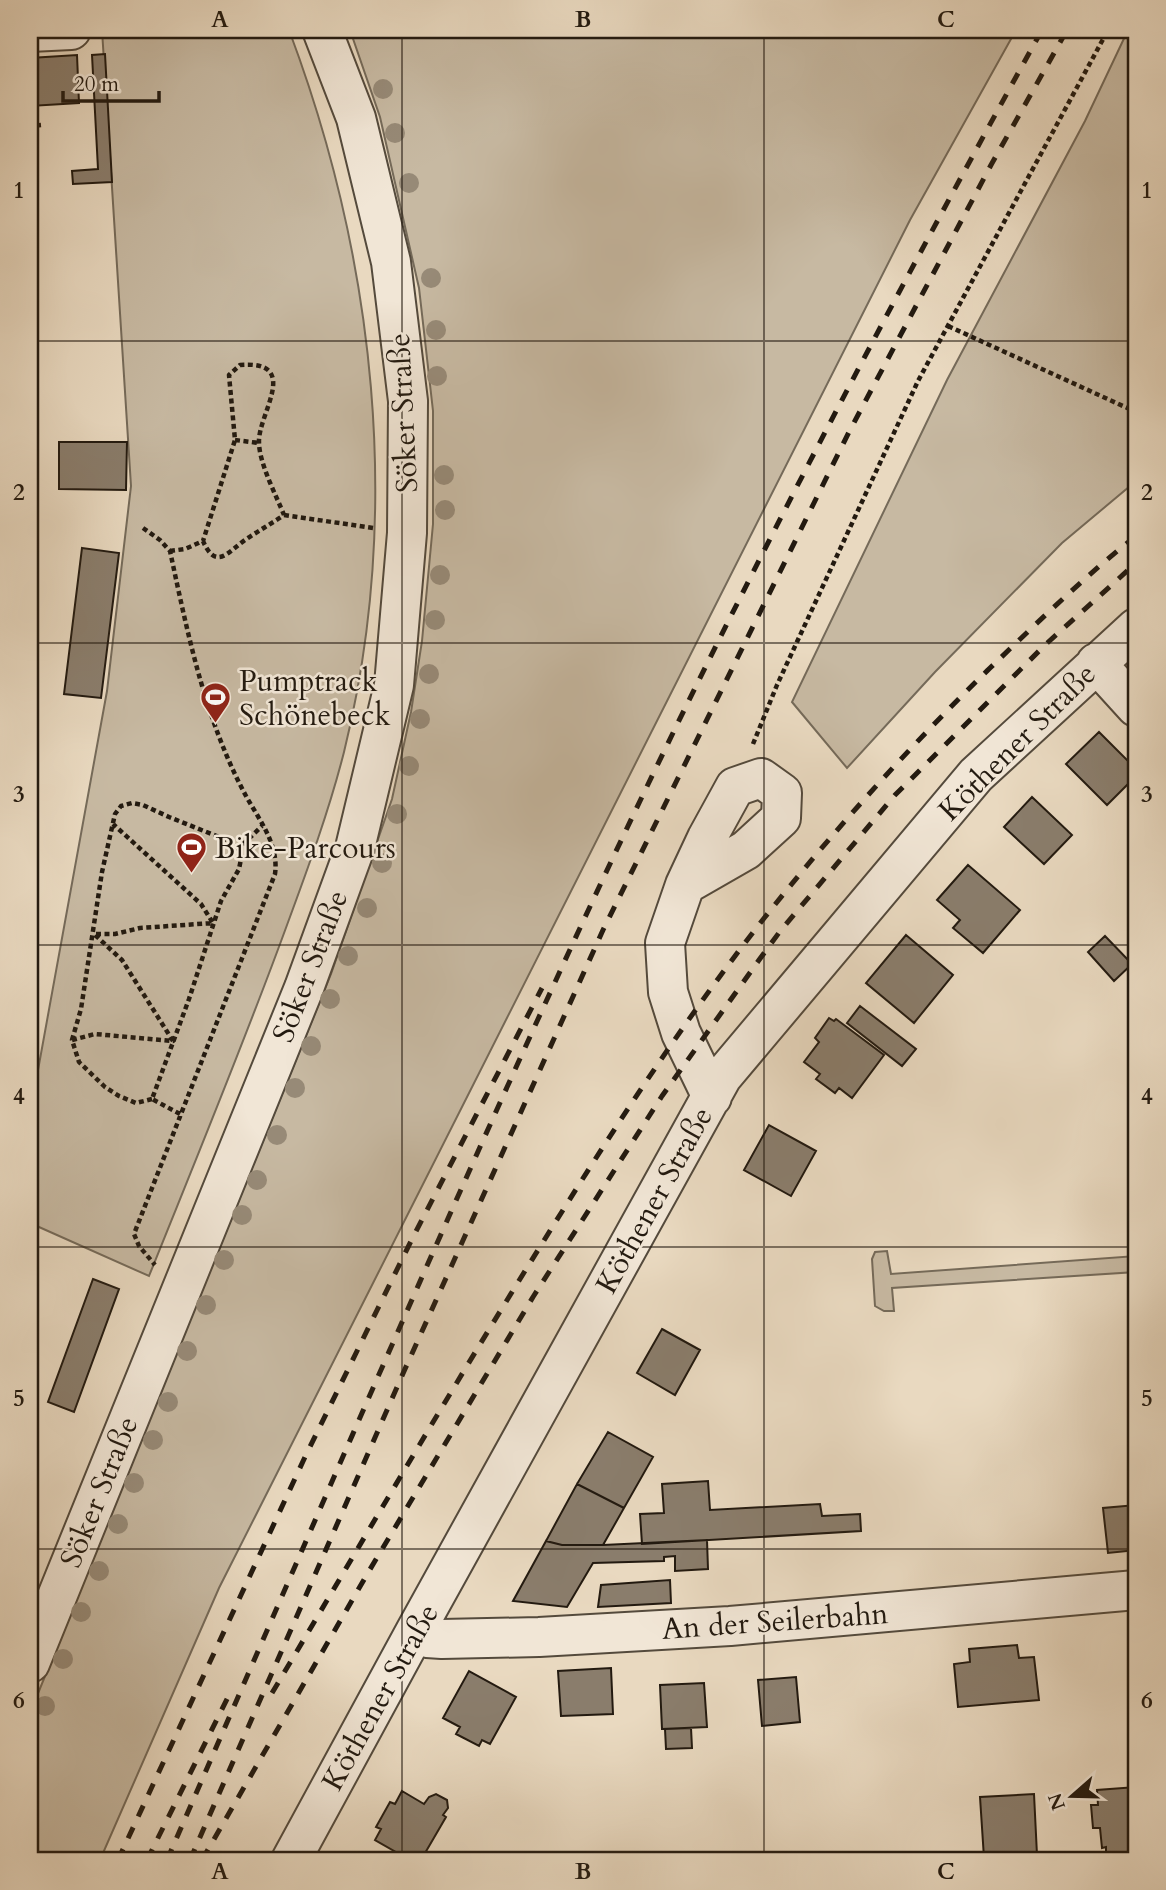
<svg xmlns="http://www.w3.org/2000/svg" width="1166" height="1890" font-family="Cardo,serif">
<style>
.green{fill:#c7b9a2;stroke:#756a59;stroke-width:2}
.building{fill:#8a7d6c;stroke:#231a10;stroke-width:2}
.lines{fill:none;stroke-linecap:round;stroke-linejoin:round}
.minor-casing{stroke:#544a3c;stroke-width:42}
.path{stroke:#231a10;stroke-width:4.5;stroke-dasharray:5 3.5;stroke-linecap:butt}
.minor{stroke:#f1e6d6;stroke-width:38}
.rail{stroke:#231a10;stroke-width:5;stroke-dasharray:12 12;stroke-linecap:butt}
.tree{fill:#978a77}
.grid{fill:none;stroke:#231a10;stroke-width:2;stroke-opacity:0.55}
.labels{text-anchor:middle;stroke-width:5;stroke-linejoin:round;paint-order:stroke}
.street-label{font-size:30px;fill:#231a10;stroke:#f1e6d6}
.poi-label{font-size:30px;fill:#231a10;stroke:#f1e6d6;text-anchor:start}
.neatline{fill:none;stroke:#231a10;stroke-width:2.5}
.grid-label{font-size:23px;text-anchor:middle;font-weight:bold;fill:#231a10}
</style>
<rect width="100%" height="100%" fill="#e9d9c0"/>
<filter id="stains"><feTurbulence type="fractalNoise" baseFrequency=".00286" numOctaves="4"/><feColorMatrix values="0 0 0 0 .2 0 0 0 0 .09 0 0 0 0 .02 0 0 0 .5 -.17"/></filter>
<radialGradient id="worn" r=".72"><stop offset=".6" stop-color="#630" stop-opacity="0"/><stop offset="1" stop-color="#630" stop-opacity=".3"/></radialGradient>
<path class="green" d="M 102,30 L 289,30 C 375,259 403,512 344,752 C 329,811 308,868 287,925 C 244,1043 196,1159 149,1276 L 30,1223 L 30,1114 L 107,691 L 131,486 Z
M 350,30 L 1016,30 L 910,220 L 219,1588 L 100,1860 L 30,1860 L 30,1713 L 331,974 L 392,799 L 411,712 L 422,641 L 433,524 L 433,411 L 419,288 L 380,117 Z
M 1128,30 L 1136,30 L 1136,481 L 1062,543 L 935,672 L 847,768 L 792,702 L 947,380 L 1085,121 Z
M 887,1251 L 891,1274 L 1136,1256 L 1136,1272 L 892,1288 L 894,1311 L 884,1311 L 875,1306 L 872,1259 L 875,1252 Z"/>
<path class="building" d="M 105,54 L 112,182 L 73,184 L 72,171 L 98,169 L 92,55 Z
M 77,55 L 79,103 L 30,106 L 30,58 Z
M 59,442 L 127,442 L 126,490 L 59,489 Z
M 82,548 L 119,553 L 101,698 L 64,694 Z
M 1099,732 L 1136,769 L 1136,776 L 1107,805 L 1066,764 Z
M 1032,797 L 1072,835 L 1044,864 L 1004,827 Z
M 968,865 L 1020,910 L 983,953 L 953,928 L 960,920 L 937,900 Z
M 906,935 L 953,975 L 914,1023 L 866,983 Z
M 1105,936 L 1132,964 L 1114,981 L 1088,952 Z
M 860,1006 L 916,1049 L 902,1066 L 847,1023 Z
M 829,1018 L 834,1021 L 836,1019 L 884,1055 L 852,1098 L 839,1088 L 835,1093 L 816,1079 L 820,1074 L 804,1062 L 819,1042 L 815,1038 Z
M 769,1125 L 816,1151 L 791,1196 L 744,1170 Z
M 93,1279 L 119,1289 L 74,1412 L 48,1402 Z
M 662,1329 L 700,1350 L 675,1395 L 637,1373 Z
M 608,1432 L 653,1457 L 624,1508 L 577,1484 Z
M 708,1481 L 710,1510 L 820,1504 L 822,1516 L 860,1514 L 861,1531 L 642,1544 L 640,1514 L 664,1513 L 662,1484 Z
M 577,1484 L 624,1508 L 603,1545 L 562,1545 L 546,1541 Z
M 1136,1505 L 1136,1550 L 1108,1553 L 1103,1508 Z
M 707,1540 L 708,1569 L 675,1571 L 675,1556 L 664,1557 L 664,1561 L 593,1563 L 567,1607 L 513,1601 L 546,1541 L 562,1545 L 603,1545 Z
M 670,1580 L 671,1603 L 598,1607 L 601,1585 Z
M 1017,1645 L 1019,1658 L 1034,1657 L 1039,1700 L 958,1707 L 954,1664 L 970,1662 L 969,1649 Z
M 611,1668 L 613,1714 L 561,1716 L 558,1671 Z
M 469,1671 L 516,1697 L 490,1744 L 482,1740 L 479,1746 L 456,1734 L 460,1727 L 443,1718 Z
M 796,1677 L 800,1722 L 762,1726 L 758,1680 Z
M 704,1683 L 707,1727 L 662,1729 L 660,1685 Z
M 691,1728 L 692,1748 L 666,1749 L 665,1729 Z
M 1136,1787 L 1136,1845 L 1131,1845 L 1131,1853 L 1106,1855 L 1106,1847 L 1102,1848 L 1100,1828 L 1093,1828 L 1091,1805 L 1098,1805 L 1097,1790 Z
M 402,1791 L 424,1804 L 429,1797 L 436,1794 L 447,1800 L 448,1808 L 443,1815 L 446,1817 L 421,1860 L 410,1860 L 375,1840 L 381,1829 L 376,1827 L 390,1802 L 395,1804 Z
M 1034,1794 L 1037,1855 L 984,1858 L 980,1797 Z"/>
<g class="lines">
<defs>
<path id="minor" d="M 30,32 L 71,30
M 1096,663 L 1136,707
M 685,885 L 746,850 L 781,818 L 782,793 L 761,778 L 735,787 L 707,838 L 685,885 L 665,943 L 668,992 L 681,1033 L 712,1097
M 416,1630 L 427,1638 L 442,1639 L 539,1637 L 730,1626 L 1136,1590
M 30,1663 L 304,988 L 355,848 L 394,685 L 407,533 L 408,401 L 391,262 L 356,118 L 322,30
M 291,1860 L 416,1630 L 722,1077 L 976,775 L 1136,628"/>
</defs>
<use href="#minor" class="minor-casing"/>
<path class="path" d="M 30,126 L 41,125
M 948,326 L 1136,412
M 235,440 L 259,443
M 284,515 L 373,528
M 143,528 L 160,540 L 170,551 C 188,635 205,720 246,796 C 260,821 279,845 275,874 L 134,1234 L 139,1246 L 155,1265
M 170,551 L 185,549 L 203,541 C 216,571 228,552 245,540 C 258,531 271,524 284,515 C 276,495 259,463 259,442 C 258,414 302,360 240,365 L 229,375 L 235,440 L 203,541
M 753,744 L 777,685 L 918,381 L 1108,30
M 72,1040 L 95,1034 L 173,1041 L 122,960 L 94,934 L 115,934 L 140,928 L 213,923 L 201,904 L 113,824
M 152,1099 L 136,1103 L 119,1096 L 105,1087 L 79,1062 L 72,1040 L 81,1009 L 102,872 L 115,814 L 121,806 L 132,803 L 143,805 L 169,817 L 229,841 L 237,850
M 180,1114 L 152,1099 L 189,999 L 221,901 L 239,869 L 241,859 L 237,850 L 262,826"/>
<use href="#minor" class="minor"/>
<path class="rail" d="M 272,1693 C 362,1542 450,1391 543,1242 C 612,1131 684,1020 765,917 C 835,829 910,746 990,668 C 1037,623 1085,576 1136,536
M 118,1860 L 305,1457 L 411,1241 L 542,988
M 147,1860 L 228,1697
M 167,1860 C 303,1549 437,1236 580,928 C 722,622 879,324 1042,30
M 190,1860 L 405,1369 L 603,930 L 850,430 L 991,165 L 1067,30
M 202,1860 L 369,1571 L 533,1297 L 662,1096 L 759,960 L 781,930 L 895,795 L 1045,645 L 1136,563"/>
</g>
<g class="tree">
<circle cx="383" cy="89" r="10"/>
<circle cx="395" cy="133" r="10"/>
<circle cx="409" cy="183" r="10"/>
<circle cx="431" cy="278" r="10"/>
<circle cx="436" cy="330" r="10"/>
<circle cx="437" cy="376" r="10"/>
<circle cx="444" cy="475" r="10"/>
<circle cx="445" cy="510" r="10"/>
<circle cx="440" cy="575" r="10"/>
<circle cx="435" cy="620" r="10"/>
<circle cx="429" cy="674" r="10"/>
<circle cx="420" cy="719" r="10"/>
<circle cx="409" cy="766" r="10"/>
<circle cx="397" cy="814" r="10"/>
<circle cx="382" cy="863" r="10"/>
<circle cx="367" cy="908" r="10"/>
<circle cx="348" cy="956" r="10"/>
<circle cx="330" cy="999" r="10"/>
<circle cx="311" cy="1046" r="10"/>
<circle cx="295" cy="1088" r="10"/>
<circle cx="277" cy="1135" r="10"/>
<circle cx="257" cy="1180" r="10"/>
<circle cx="242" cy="1215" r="10"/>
<circle cx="224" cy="1260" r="10"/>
<circle cx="206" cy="1305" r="10"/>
<circle cx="187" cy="1351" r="10"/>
<circle cx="168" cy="1402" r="10"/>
<circle cx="153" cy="1440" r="10"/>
<circle cx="134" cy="1483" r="10"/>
<circle cx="118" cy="1524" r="10"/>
<circle cx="99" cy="1571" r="10"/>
<circle cx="81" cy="1612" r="10"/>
<circle cx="63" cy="1659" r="10"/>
<circle cx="45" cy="1706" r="10"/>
</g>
<path class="grid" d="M 402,30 L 402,1860M 764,30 L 764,1860M 30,341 L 1136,341M 30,643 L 1136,643M 30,945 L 1136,945M 30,1247 L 1136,1247M 30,1549 L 1136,1549"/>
<defs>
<symbol id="stadium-pin" viewBox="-11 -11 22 30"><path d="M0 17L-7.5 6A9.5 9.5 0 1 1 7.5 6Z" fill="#8f2418" stroke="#f1e6d6"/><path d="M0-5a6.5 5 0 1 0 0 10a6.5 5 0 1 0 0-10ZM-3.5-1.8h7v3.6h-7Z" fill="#fff"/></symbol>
</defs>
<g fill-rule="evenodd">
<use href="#stadium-pin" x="198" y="680" width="35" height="47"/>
<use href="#stadium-pin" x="174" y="830" width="35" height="47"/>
</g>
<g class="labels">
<g class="street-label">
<text transform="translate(403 413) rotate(-93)" y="10">Söker Straße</text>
<text transform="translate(1017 742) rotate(-45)" y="10">Köthener Straße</text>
<text transform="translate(310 966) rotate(-69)" y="10">Söker Straße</text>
<text transform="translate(654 1200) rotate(-61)" y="10">Köthener Straße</text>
<text transform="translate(99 1492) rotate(-68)" y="10">Söker Straße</text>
<text transform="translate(775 1621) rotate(-4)" y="10">An der Seilerbahn</text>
<text transform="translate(380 1697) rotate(-61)" y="10">Köthener Straße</text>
</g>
<g class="poi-label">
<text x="239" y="691">Pumptrack<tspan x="239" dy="34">Schönebeck</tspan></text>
<text x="215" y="858">Bike-Parcours</text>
</g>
</g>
<rect width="1166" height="1890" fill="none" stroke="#e9d9c0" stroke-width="77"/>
<g transform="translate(1072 1796) rotate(250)" stroke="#f1e6d6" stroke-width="5" paint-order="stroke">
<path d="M0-5L12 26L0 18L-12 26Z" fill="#231a10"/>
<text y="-10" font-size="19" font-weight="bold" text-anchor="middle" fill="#231a10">N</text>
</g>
<path d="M63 91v10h96v-10" fill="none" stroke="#231a10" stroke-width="3.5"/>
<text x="74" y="91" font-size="21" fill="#231a10" stroke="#f1e6d6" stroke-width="5" paint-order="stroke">20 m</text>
<rect x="38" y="38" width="1090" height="1814" class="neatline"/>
<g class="grid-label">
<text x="220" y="27">A</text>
<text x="583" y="27">B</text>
<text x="946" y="27">C</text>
<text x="19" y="198">1</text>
<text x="1147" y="198">1</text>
<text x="19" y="500">2</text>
<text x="1147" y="500">2</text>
<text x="19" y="802">3</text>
<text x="1147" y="802">3</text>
<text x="19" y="1104">4</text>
<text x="1147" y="1104">4</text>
<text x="19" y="1406">5</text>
<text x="1147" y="1406">5</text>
<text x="19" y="1708">6</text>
<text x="1147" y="1708">6</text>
<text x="220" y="1879">A</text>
<text x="583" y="1879">B</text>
<text x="946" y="1879">C</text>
</g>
<rect width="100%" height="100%" filter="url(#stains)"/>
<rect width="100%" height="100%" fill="url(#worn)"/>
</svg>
